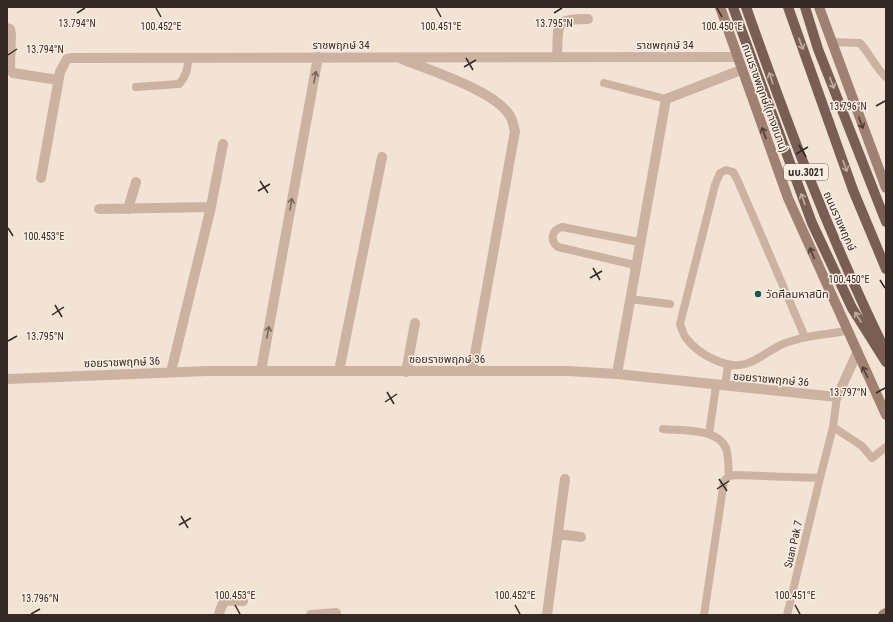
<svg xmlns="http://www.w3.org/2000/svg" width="893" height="622" font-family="'Roboto Condensed','Noto Sans Thai',sans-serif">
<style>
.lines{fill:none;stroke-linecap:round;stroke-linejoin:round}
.lane{stroke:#cbb2a1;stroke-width:8}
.street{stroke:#cbb2a1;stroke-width:10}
.secondary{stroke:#9f8072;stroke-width:10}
.primary{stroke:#785e54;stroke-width:10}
.oneway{stroke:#c0ada2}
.oneway2{stroke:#78675c}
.oneway3{stroke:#4f3f38}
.ticks{fill:none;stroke:#342924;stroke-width:1.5}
.poi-dot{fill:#175859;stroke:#faeee2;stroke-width:1.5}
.labels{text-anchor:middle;stroke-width:3;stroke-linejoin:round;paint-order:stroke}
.shield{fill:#faeee2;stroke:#6f645d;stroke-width:1}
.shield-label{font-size:10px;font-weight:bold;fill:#342924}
.street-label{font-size:11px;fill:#342924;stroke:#faeee2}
.poi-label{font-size:11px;fill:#342924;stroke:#faeee2;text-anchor:start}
.ticks-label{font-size:10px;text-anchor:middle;fill:#342924;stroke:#faeee2;stroke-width:3;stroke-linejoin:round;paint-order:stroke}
</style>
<rect width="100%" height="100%" fill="#f3e3d5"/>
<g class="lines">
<path class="lane" d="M 831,42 L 860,43 C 870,54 875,67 886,77
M 604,83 L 666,99
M 136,87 L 179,84 C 187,75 188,68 188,57
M 635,265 L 558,247 C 549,240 552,230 562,227 L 639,242
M 630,299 L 670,304
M 805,337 L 737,179 L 733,172 L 726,170 L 720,173 L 715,185 L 680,324 C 682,329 683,334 686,338 C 698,354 728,371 748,363 C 760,359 771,349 783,344 C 803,336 826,334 847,331
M 725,386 L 728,365
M 837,397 L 833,427 L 862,446 L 872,458 L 886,447
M 663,429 C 683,431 717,428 726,448 C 729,456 728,468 729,476
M 709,434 L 716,386
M 704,615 L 724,481 L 729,476 L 736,475 L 820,478 L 833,427
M 787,615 L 820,478"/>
<path class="street" d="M 7,28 L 10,29 L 11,34 L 10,69 L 13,73 L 58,80
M 557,57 C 559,24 552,19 588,19
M 402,59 C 429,70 496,91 510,116 C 513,120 513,126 515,131 L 472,371
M 41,178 L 60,72 L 67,59 L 71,58 L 737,57
M 99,209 L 211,207
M 128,209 L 136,182
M 261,371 L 318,57
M 339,371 L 382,157
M 171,372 L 211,207 L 223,144
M 406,372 L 415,323
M 617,374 L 666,99 L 741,70
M 7,379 L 208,371 L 568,371 L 617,374 L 837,397 L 857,353
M 558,534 L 581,537
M 219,615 C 222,598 228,600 243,601
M 311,615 L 336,613
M 547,615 L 565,479"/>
<path class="secondary" d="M 720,7 L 788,198 L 886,415
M 819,7 L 886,188
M 883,615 L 886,613"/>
<path class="primary" d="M 733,7 L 812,223 L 852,308 L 886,362
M 746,7 C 787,123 830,238 884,348
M 788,7 L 853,190 L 886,269
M 805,7 L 818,49 L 886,222"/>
</g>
<defs><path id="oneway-shaft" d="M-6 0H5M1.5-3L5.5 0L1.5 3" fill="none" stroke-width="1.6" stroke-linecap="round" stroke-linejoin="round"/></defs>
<g class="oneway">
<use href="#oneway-shaft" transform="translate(801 44) rotate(70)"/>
<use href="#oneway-shaft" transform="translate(771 78) rotate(-109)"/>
<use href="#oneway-shaft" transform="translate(832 83) rotate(69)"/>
<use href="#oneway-shaft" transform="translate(845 166) rotate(70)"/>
<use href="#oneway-shaft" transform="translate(803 199) rotate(-110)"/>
<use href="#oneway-shaft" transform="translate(858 317) rotate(-122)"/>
</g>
<g class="oneway2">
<use href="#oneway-shaft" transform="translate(315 77) rotate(-80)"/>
<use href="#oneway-shaft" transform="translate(291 204) rotate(-80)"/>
<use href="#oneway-shaft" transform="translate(268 332) rotate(-80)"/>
</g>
<g class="oneway3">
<use href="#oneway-shaft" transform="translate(861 123) rotate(69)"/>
<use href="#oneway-shaft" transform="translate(764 133) rotate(-110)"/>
<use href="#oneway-shaft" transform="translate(812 253) rotate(-114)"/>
<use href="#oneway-shaft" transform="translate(865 372) rotate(-115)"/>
</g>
<path class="ticks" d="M 156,8 L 161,17M 436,8 L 441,17M 717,8 L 722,17M 77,13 L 85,8M 554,13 L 562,8M 8,55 L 17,49M 466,58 L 473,70M 464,67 L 476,60M 876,106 L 885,101M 799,145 L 806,157M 796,154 L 808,147M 260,181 L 268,193M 258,191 L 270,184M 8,228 L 13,236M 593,268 L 600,280M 590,278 L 602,271M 880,280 L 885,288M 55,305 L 62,317M 52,315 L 64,307M 8,341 L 17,336M 387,392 L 394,404M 876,393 L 885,388M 385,402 L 397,394M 719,479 L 727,491M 717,489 L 729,481M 181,516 L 188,528M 179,525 L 191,518M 235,605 L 240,614M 515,605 L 520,614M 795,605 L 800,614M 31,614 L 40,609"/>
<circle class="poi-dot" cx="758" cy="294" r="4"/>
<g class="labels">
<rect class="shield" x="784" y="164" width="44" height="16" rx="3"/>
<g class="shield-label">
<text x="806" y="176">นบ.3021</text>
</g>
<g class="street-label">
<text x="341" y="49">ราชพฤกษ์ 34</text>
<text x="665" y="49">ราชพฤกษ์ 34</text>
<text transform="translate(765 98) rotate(70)" y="4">ถนนราชพฤกษ์ (ทางขนาน)</text>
<text transform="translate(840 221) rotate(66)" y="4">ถนนราชพฤกษ์</text>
<text x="447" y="363">ซอยราชพฤกษ์ 36</text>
<text transform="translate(122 362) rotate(-2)" y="4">ซอยราชพฤกษ์ 36</text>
<text transform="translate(771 379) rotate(5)" y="4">ซอยราชพฤกษ์ 36</text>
<text transform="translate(793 544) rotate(-77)" y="4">Suan Pak 7</text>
</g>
<g class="poi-label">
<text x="766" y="298">วัดศีลมหาสนิท</text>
</g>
</g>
<g class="ticks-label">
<text x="77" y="27">13.794°N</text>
<text x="554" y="27">13.795°N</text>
<text x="161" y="30">100.452°E</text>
<text x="441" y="30">100.451°E</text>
<text x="722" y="30">100.450°E</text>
<text x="45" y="53">13.794°N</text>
<text x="848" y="110">13.796°N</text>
<text x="44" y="240">100.453°E</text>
<text x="849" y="283">100.450°E</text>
<text x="45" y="340">13.795°N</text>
<text x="848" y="396">13.797°N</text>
<text x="235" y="599">100.453°E</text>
<text x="515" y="599">100.452°E</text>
<text x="795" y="599">100.451°E</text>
<text x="40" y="602">13.796°N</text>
</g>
<rect width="893" height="622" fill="none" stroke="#342924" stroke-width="16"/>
</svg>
